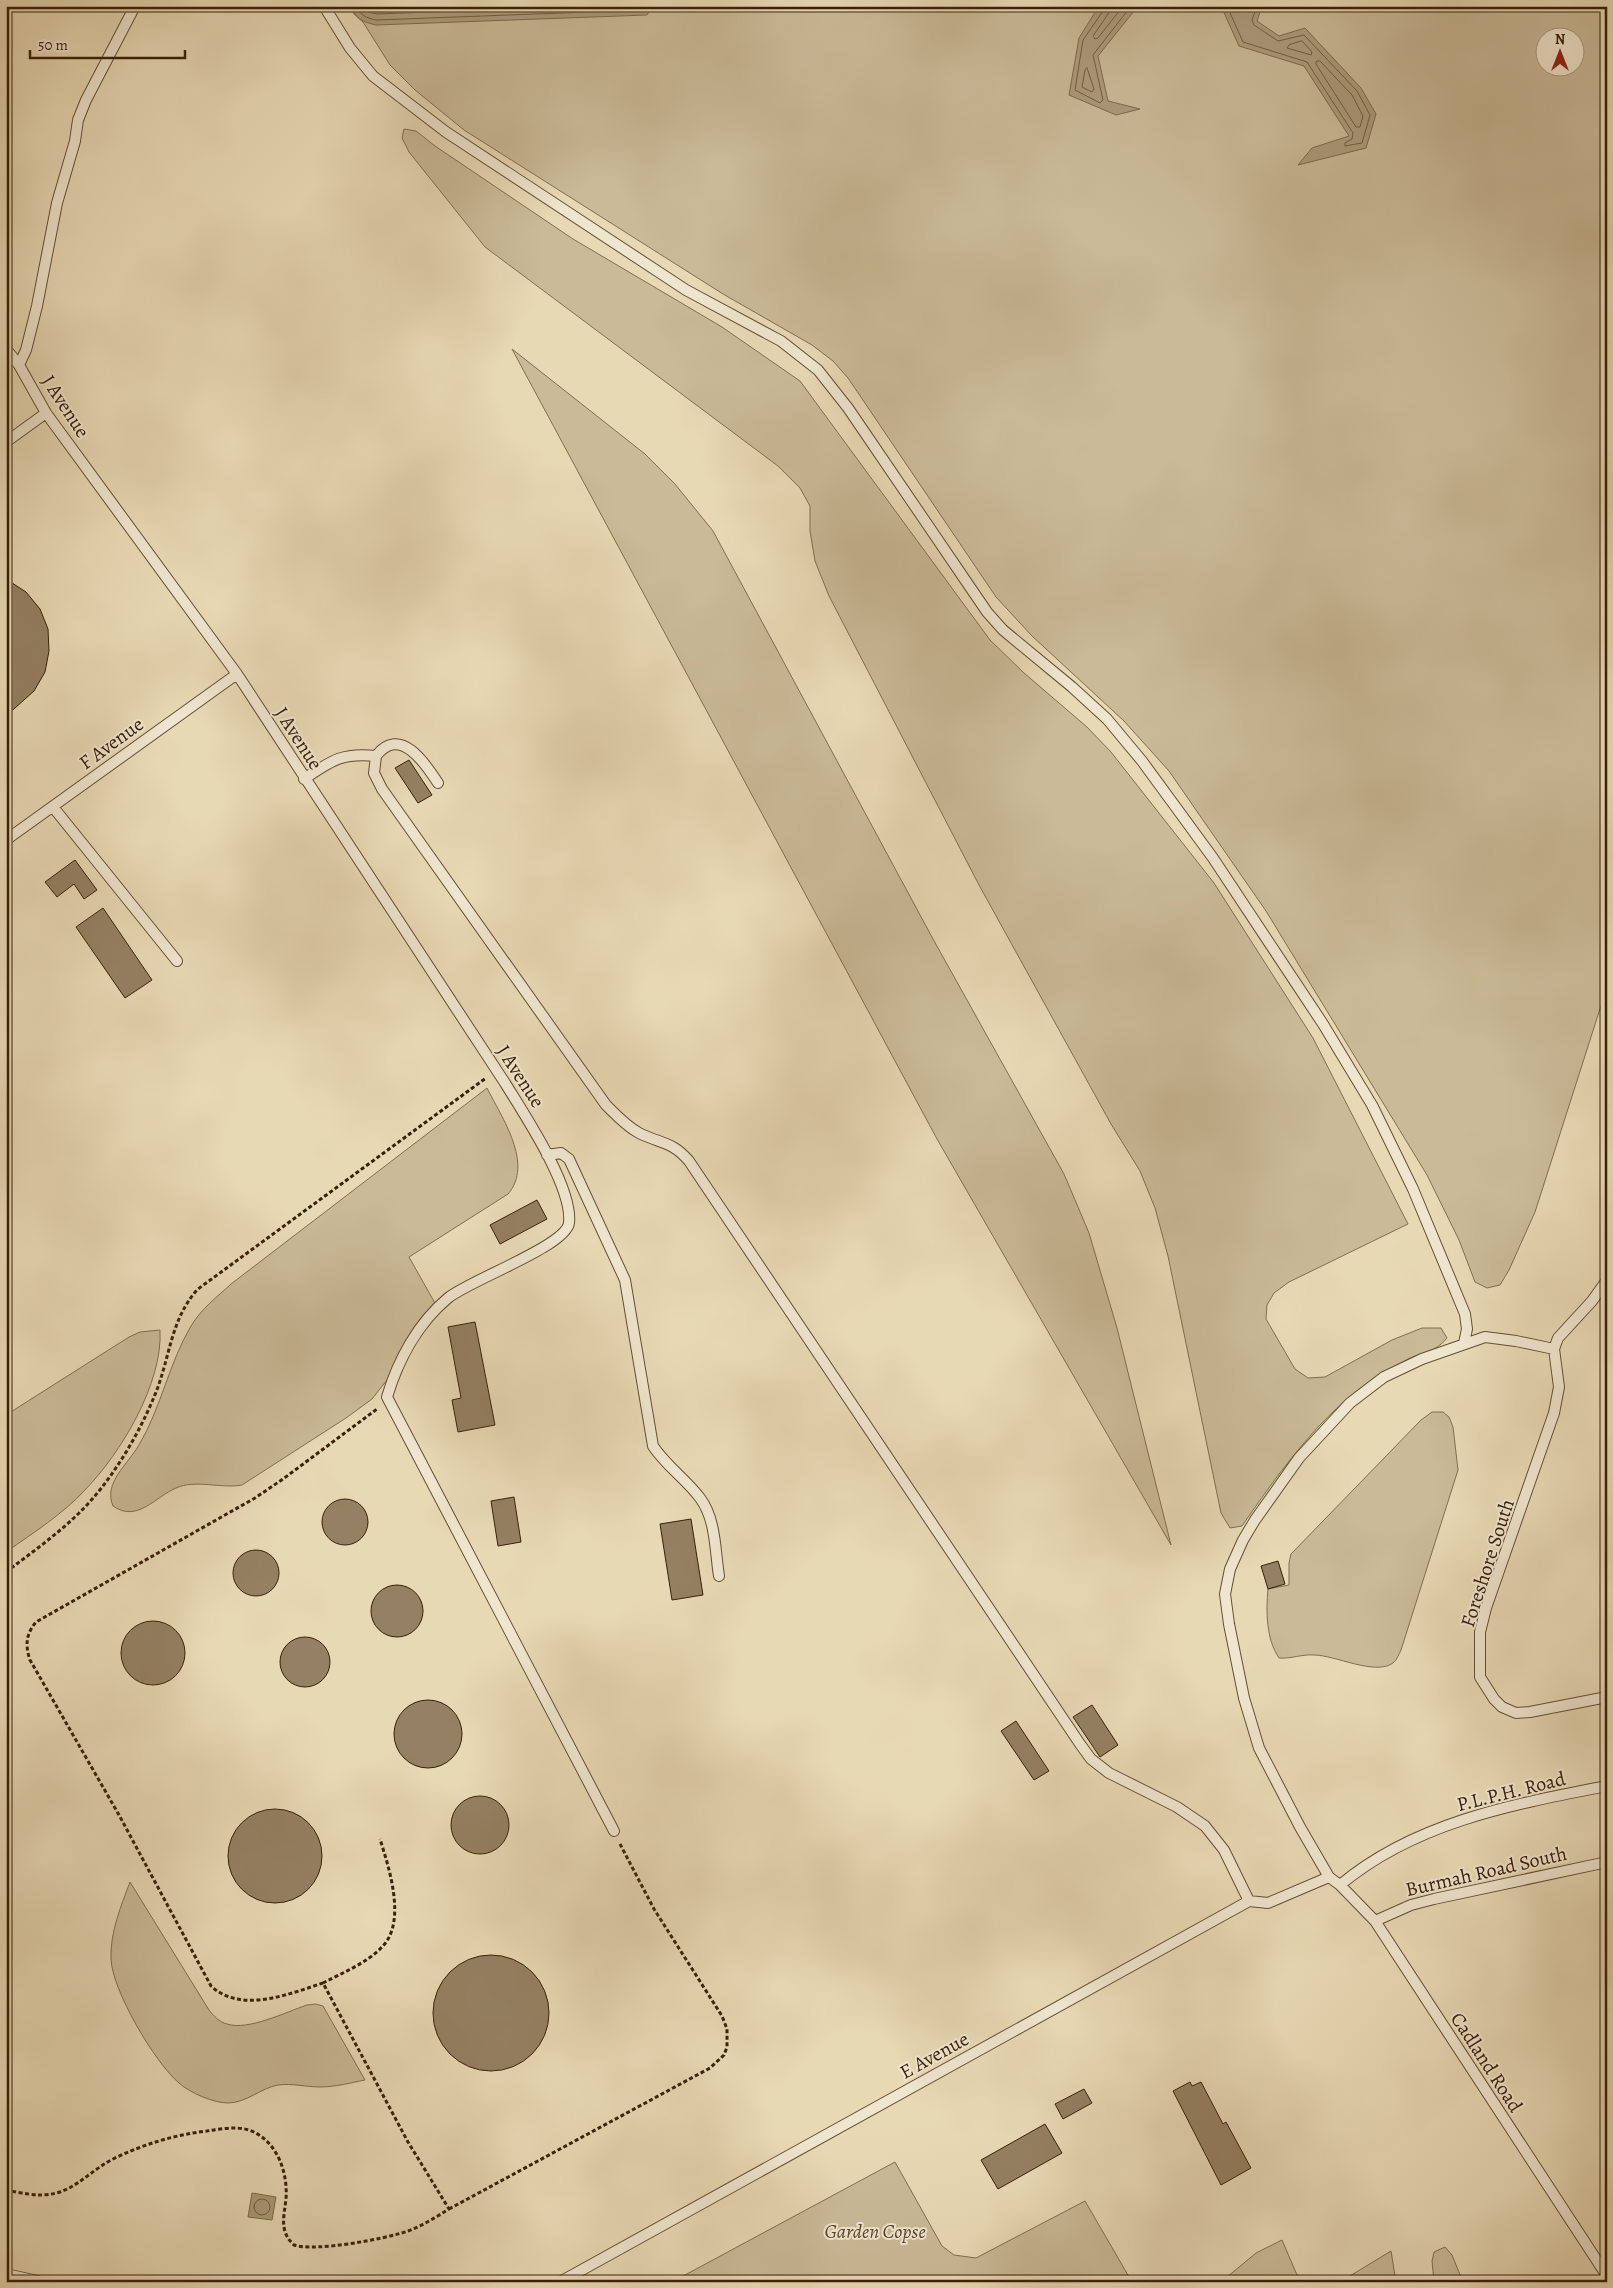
<svg xmlns="http://www.w3.org/2000/svg" width="1613" height="2288" font-family="Alegreya,serif">
  <rect width="100%" height="100%" fill="#e8d9b5"/>
  <filter id="stains"><feTurbulence type="fractalNoise" baseFrequency=".004" numOctaves="4"/><feColorMatrix values="0 0 0 0 .2 0 0 0 0 .09 0 0 0 0 .02 0 0 0 .5 -.17"/></filter>
  <radialGradient id="worn" r=".72"><stop offset=".6" stop-color="#630" stop-opacity="0"/><stop offset="1" stop-color="#630" stop-opacity=".3"/></radialGradient>
  <!-- green -->
  <path fill="#caba98" stroke="#826d50" fill-rule="evenodd" d="M351,6H1607V987L1535,1212L1509,1270L1500,1285L1487,1288L1475,1282L1459,1240L1427,1175L1266,911L1169,771L1124,721L1032,636L996,597L848,378L833,361L812,345L723,294L464,130L415,90L390,65L363,22L354,14ZM1546,38H1576V68H1546Z
    M404,129L416,131L435,146L573,239L722,327L800,381L990,640L1024,673L1087,727L1111,752L1214,883L1313,1038L1408,1224L1289,1282L1274,1293L1267,1305L1266,1319L1295,1369L1308,1378L1325,1377L1392,1340L1422,1328H1441L1447,1338C1436,1352 1423,1352 1408,1359C1393,1367 1376,1377 1362,1387C1315,1422 1275,1478 1242,1526L1230,1528L1221,1513L1168,1256L1155,1208L1140,1171L1111,1124L979,885L829,596L815,561L810,531V506L800,488L778,466L485,247L409,152L402,138Z
    M512,349L645,454L675,484L713,531L933,939L1064,1174L1089,1233L1117,1328L1171,1545L937,1139Z
    M487,1088C502,1118 534,1164 508,1194L409,1257L436,1305L404,1346L387,1380L372,1399L346,1418L242,1485C221,1489 196,1479 176,1488C155,1497 137,1523 113,1506C103,1483 128,1464 139,1445C161,1408 169,1363 191,1326C201,1309 217,1297 231,1284Z
    M160,1330C163,1383 121,1453 85,1490C63,1514 33,1533 6,1552V1415L129,1337L140,1332Z
    M1432,1412H1443L1449,1417L1453,1427L1458,1470L1401,1650C1399,1654 1397,1660 1393,1663C1375,1676 1335,1655 1314,1655C1302,1654 1291,1659 1279,1658C1266,1639 1266,1611 1268,1589L1289,1585V1563L1291,1554L1421,1420Z
    M130,1882L209,2010C214,2016 219,2022 227,2024C248,2031 286,2012 307,2005L316,2004L323,2006L365,2080C350,2083 335,2087 320,2087C306,2087 292,2083 278,2085C261,2088 246,2103 228,2103C214,2103 190,2093 179,2083C155,2063 112,1990 111,1959C110,1932 121,1906 130,1882Z
    M895,2162L942,2246L954,2255L976,2258L1085,2201L1132,2282H672Z
    M1282,2240L1300,2282H1221L1256,2253Z
    M1445,2247L1452,2255L1463,2282H1434L1432,2261L1434,2252Z
    M1391,2251L1396,2282H1340Z"/>
  <!-- water -->
  <path fill="#ac9a7b" stroke="#7e694d" d="M351,6H652L647,15L376,25C363,22 355,19 351,6Z
    M1099,6H1138L1098,56L1108,101L1140,109L1116,115L1069,95L1079,38Z
    M1221,6H1262L1257,21L1279,36L1305,28L1361,88L1376,114L1366,148L1298,165L1312,148L1349,136L1304,66L1239,46Z
    M252,2193L276,2197L272,2220L248,2217Z"/>
  <g fill="none" stroke-linecap="round" stroke-linejoin="round">
    <!-- shore -->
    <path stroke="#725d42" stroke-width="1" d="M357,6C360,16 367,18 376,20L642,10L646,6
      M363,6L368,12L377,14L581,6
      M1103,6V11L1083,40L1075,90L1100,103L1103,100L1093,55L1131,6
      M1110,6L1108,14L1093,36L1095,39L1098,38L1123,6
      M1227,6L1243,42L1307,62L1353,133L1352,139L1345,143V146L1362,143L1370,115L1357,91L1304,35L1278,41L1254,25L1252,20L1257,6
      M1302,41L1312,52L1311,55L1287,48L1289,45Z
      M1317,61H1320L1352,95L1363,116L1360,127H1356L1316,64Z
      M1087,68L1094,89L1092,92L1082,87L1085,70Z
      M254 2207a8 8 0 1 1 16 0a8 8 0 1 1-16 0Z"/>
  </g>
  <!-- building -->
  <path fill="#948062" stroke="#392009" d="M6,579L26,592L40,609L48,629L49,651L45,672L34,691L6,716Z
    M409,760L432,795L418,803L395,768Z
    M75,860L97,890L84,899L74,884L57,897L45,882Z
    M103,908L152,980L125,998L76,927Z
    M537,1200L547,1219L500,1244L490,1225Z
    M475,1322L495,1425L458,1432L452,1400L461,1398L448,1327Z
    M514,1497L521,1542L498,1546L491,1501Z
    M322 1522a23 23 0 1 1 46 0a23 23 0 1 1-46 0Z
    M691,1519L703,1595L672,1600L660,1524Z
    M233 1573a23 23 0 1 1 46 0a23 23 0 1 1-46 0Z
    M1278,1561L1285,1584L1268,1589L1261,1566Z
    M371 1611a26 26 0 1 1 52 0a26 26 0 1 1-52 0Z
    M121 1653a32 32 0 1 1 64 0a32 32 0 1 1-64 0Z
    M280 1662a25 25 0 1 1 50 0a25 25 0 1 1-50 0Z
    M394 1734a34 34 0 1 1 68 0a34 34 0 1 1-68 0Z
    M1092,1705L1118,1745L1100,1757L1073,1717Z
    M1016,1721L1049,1771L1034,1780L1001,1731Z
    M451 1825a29 29 0 1 1 58 0a29 29 0 1 1-58 0Z
    M228 1856a47 47 0 1 1 94 0a47 47 0 1 1-94 0Z
    M433 2013a58 58 0 1 1 116 0a58 58 0 1 1-116 0Z
    M1190,2082L1192,2086L1201,2082L1223,2124L1226,2122L1251,2168L1221,2185L1173,2091Z
    M1084,2089L1092,2103L1063,2119L1055,2104Z
    M1045,2124L1062,2153L998,2189L981,2160Z"/>
  <g fill="none" stroke-linecap="round" stroke-linejoin="round">
    <defs>
      <path id="lane" d="M324,6L350,48L373,76L446,132L686,290L781,341L818,370L848,408L987,612L1003,630L1072,687L1107,719L1142,761L1213,858L1323,1024L1372,1105L1413,1189L1465,1314L1467,1329L1464,1343
        M6,349L19,365L46,413L237,674L505,1083C524,1114 573,1187 569,1223C566,1246 470,1280 448,1298C418,1323 398,1360 387,1397L614,1831
        M19,365L26,350L37,306L57,203L75,141L78,120L86,100L135,6
        M6,442L46,413
        M376,756C400,725 425,763 438,783
        M304,779C331,761 342,752 376,756L374,773L382,789L606,1105C616,1115 626,1126 639,1133C661,1144 672,1141 689,1161L1080,1744L1091,1759L1109,1773L1177,1807L1205,1826L1224,1850L1249,1901
        M53,807L177,961
        M6,840L237,674
        M547,1155L561,1153L569,1159L625,1280L653,1446C666,1466 686,1479 700,1498C716,1519 715,1551 719,1576
        M1607,1280L1592,1301L1558,1338L1554,1349L1559,1387L1554,1413L1486,1608L1480,1632V1677L1494,1699L1502,1707L1516,1713L1530,1712L1607,1697
        M1554,1349L1516,1341L1485,1337L1422,1359L1384,1377L1350,1403L1299,1458L1255,1520L1243,1540L1230,1569L1225,1594L1229,1624L1244,1698L1259,1748L1300,1827L1329,1877L1340,1885L1375,1921L1607,2276
        M1340,1885C1415,1822 1514,1804 1607,1786
        M1375,1921L1411,1905L1434,1899L1607,1862
        M6,2274L42,2282
        M560,2282L1249,1901L1268,1903L1329,1877"/>
    </defs>
    <!-- lane casing -->
    <use href="#lane" stroke="#654e34" stroke-width="12"/>
    <!-- path -->
    <path stroke="#392009" stroke-width="3" stroke-dasharray="4 2.5" stroke-linecap="butt" d="M6,1572C31,1553 58,1534 80,1512C110,1483 138,1436 154,1397C170,1360 170,1319 198,1289L486,1078
      M323,1983C342,1973 367,1963 382,1947C407,1922 389,1868 380,1839
      M6,2189C13,2192 21,2193 28,2194C70,2200 81,2176 113,2159C144,2144 174,2135 207,2131C220,2129 236,2126 249,2130C277,2140 288,2172 286,2199C284,2217 279,2231 294,2245C315,2252 385,2239 408,2231C422,2226 436,2217 449,2209L408,2142L323,1983C289,1994 241,2014 211,1986L119,1815L30,1660C25,1645 26,1634 36,1622L255,1498L283,1479L377,1409
      M449,2209L710,2068L724,2055L727,2047V2029L722,2016L654,1909L620,1844"/>
    <!-- lane -->
    <use href="#lane" stroke="#f0e6cf" stroke-width="10"/>
  </g>
  <g text-anchor="middle" stroke-width="4" stroke-linejoin="round" paint-order="stroke">
    <!-- street labels -->
    <g font-size="20" fill="#392009" stroke="#f0e6cf">
      <text transform="translate(66 406) rotate(57)" y="7">J Avenue</text>
      <text transform="translate(299 738) rotate(57)" y="7">J Avenue</text>
      <text transform="translate(111 743) rotate(-36)" y="7">F Avenue</text>
      <text transform="translate(521 1076) rotate(57)" y="7">J Avenue</text>
      <text transform="translate(1487 1563) rotate(-72)" y="7">Foreshore South</text>
      <text transform="translate(1511 1791) rotate(-14)" y="7">P.L.P.H. Road</text>
      <text transform="translate(1486 1871) rotate(-13)" y="7">Burmah Road South</text>
      <text transform="translate(934 2055) rotate(-29)" y="7">E Avenue</text>
      <text transform="translate(1487 2062) rotate(57)" y="7">Cadland Road</text>
    </g>
    <!-- park labels -->
    <g font-size="20" font-style="italic" fill="#5d462d" stroke="#f0e6cf">
      <text x="875" y="2238">Garden Copse</text>
    </g>
  </g>
  <!-- margin -->
  <rect width="1613" height="2288" fill="none" stroke="#e8d9b5" stroke-width="25"/>
  <rect x="8" y="8" width="1598" height="2273" fill="none" stroke="#392009" stroke-width="2.5"/>
  <rect x="12" y="12" width="1588" height="2263" fill="none" stroke="#392009"/>
  <!-- north arrow -->
  <g transform="translate(1560 52)"><circle r="24" fill="#f0e6cf" stroke="#a79780"/>
  <path d="M0-4L9 19L0 12L-9 19Z" fill="#8f2418"/>
  <text y="-8" font-size="14" font-weight="bold" text-anchor="middle" fill="#392009">N</text>
  </g>
  <!-- scale -->
  <path d="M30 50v8h155v-8" fill="none" stroke="#392009" stroke-width="2.5"/>
  <text x="38" y="50" font-size="15" fill="#392009" stroke="#f0e6cf" stroke-width="4" paint-order="stroke">50 m</text>
  <rect width="100%" height="100%" filter="url(#stains)"/>
  <rect width="100%" height="100%" fill="url(#worn)"/>
</svg>
